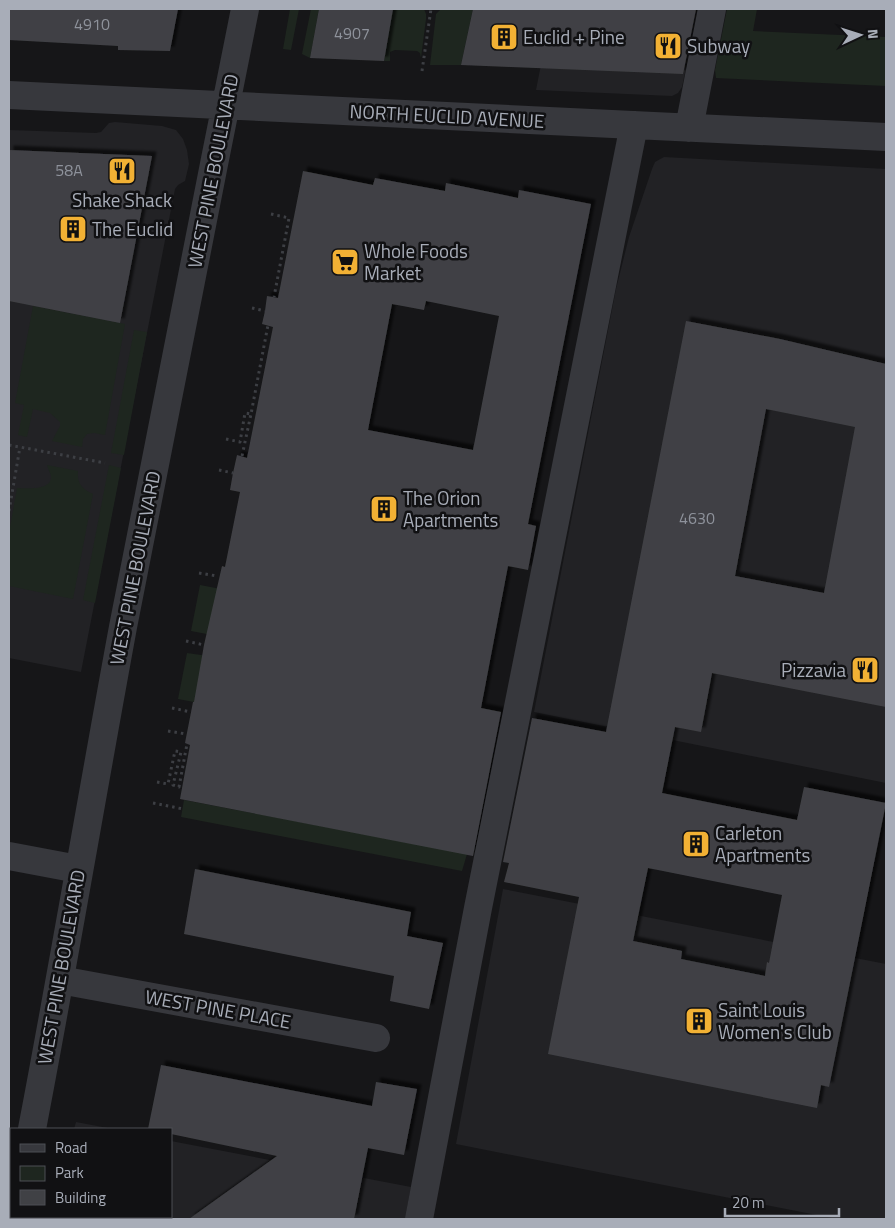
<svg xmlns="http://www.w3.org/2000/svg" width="895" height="1228" font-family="'Titillium Web',sans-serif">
  <defs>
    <filter id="shadow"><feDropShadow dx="4.5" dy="-4.5" stdDeviation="1" flood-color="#0009"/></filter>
  </defs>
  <rect width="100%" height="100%" fill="#161618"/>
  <!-- built -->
  <path fill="#222225" d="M552,9H698L682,87L678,93L672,96L536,90Z
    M115,122L162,126L176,130L183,139L187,150L189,164L185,181L178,185L175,189L81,672L9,658V130L96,133L101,132L109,123Z
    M664,157L886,169V783L534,712L616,289L629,237L652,169L655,162Z
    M503,889L886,964V1219H837L456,1144Z
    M76,1122L113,1129H74Z
    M171,1141L411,1187L405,1219H57L58,1217H171Z"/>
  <!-- green -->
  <path fill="#1e261f" d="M290,9H299L291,50L283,49Z
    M311,9H319L310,58L302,54Z
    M393,9H424L426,14V19L421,58L420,53L417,51L395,50L390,52V61H384Z
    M441,9H473L461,65H430L436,14Z
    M727,9H757L753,31L886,37V86L716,78L715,70Z
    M33,306L125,324L105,435L94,433L87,434L83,439L82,447L52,441L60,426V422L50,413L33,409L27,437L18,435L24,405L15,403Z
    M134,330L147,332L124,455L111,453Z
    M47,465L78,471C77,484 82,489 93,494L73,599L9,586V533L17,488C26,488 51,491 51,477C51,474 48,469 47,465Z
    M109,465L121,468L95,603L83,600Z
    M200,585L221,589L212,635L191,631Z
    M187,653L208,656L199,703L178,699Z
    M184,800L467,854L462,871L181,817Z"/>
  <!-- building -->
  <path fill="#404145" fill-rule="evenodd" filter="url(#shadow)" d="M9,9H178L170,51L118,50V46L9,40Z
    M319,9H393L384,61L310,58Z
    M473,9H696L683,74L461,65Z
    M9,150L152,156L120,323L9,301Z
    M303,171L373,185L375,178L445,191L446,183L518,198L519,190L591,204L528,524L536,526L528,570L508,566L481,708L501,712L473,856L180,799L190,745L185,743L193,702H194L204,645L222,566L225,567L240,492L230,490L233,473L237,455L247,458L273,327L262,324L265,311L267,296L278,298ZM426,301L499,316L473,450L368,430L392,304L424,310Z
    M686,321L780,339L886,364V707L712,673L701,732L675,727L662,793L797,820L804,787L886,803L829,1087L821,1085L817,1108L548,1054L579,897L504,882L509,863L503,862L532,718L606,732ZM766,409L855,427L824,593L735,576ZM648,868L782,895L769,963L767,962L765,976L681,959L682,951L633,941Z
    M195,869L411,912L407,936L443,943L429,1009L390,1001L394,976L184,934Z
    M161,1065L372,1106L376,1082L417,1089L404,1155L368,1148L354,1219H189L277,1156L171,1134V1129H148Z"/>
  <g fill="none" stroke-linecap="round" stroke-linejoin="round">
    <!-- path -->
    <path stroke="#3d3f44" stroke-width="3" stroke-dasharray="2.5 4" stroke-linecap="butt" d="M422,71L431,9
      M271,214L289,218L274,297
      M252,308L265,311
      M226,439L240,442L245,413L251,414L268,325
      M9,445L105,463
      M242,456L251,414
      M219,470L233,473
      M9,511L20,447
      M199,573L217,576
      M186,641L204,645
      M172,708L191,712
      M168,731L186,734
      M157,782L168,784L175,751L181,752L173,785L179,787L187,744
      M153,803L183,809"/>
    <!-- minor -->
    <path stroke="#37383d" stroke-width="28" d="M9,95L886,137
      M689,128L712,9
      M9,856L78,869
      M60,980L376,1038
      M32,1129C64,962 92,795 123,627C162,421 204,215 245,9
      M14,1219L15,1217
      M419,1219L478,908L634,125"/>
  </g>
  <!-- icons -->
  <defs>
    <symbol id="building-square" viewBox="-11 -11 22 22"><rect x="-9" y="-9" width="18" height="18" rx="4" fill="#f2b134" stroke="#111113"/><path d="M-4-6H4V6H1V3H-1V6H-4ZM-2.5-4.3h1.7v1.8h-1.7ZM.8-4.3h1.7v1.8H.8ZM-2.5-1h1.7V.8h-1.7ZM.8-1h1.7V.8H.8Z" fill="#111"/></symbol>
    <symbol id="restaurant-square" viewBox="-11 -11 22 22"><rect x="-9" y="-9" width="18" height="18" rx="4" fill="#f2b134" stroke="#111113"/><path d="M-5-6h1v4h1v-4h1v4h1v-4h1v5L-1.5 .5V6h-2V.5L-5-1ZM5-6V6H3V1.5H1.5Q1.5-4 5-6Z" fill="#111"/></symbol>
    <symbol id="supermarket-square" viewBox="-11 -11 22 22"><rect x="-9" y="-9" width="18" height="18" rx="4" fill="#f2b134" stroke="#111113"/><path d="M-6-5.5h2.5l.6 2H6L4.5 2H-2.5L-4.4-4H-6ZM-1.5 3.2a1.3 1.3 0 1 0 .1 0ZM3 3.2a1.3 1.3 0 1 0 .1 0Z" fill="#111"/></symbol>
  </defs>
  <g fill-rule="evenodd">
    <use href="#building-square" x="488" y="21" width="32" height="32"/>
    <use href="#restaurant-square" x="652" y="30" width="32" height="32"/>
    <use href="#restaurant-square" x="106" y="155" width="32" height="32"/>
    <use href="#building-square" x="57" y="213" width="32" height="32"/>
    <use href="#supermarket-square" x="329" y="246" width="32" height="32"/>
    <use href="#building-square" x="368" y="493" width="32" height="32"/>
    <use href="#restaurant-square" x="849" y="654" width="32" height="32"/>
    <use href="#building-square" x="680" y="828" width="32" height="32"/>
    <use href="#building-square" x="683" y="1005" width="32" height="32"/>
  </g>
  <g text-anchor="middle" stroke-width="5" stroke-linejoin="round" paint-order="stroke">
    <!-- number labels -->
    <g font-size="16" fill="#8e929b">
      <text x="92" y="30">4910</text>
      <text x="352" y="39">4907</text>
      <text x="69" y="176">58A</text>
      <text x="697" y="524">4630</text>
    </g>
    <!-- poi labels -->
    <g font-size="19" fill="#a8adb8" stroke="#111113" text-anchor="start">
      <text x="523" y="44">Euclid + Pine</text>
      <text x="687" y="53">Subway</text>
      <text x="122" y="207" text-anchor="middle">Shake Shack</text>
      <text x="92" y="236">The Euclid</text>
      <text x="364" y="258">Whole Foods<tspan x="364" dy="22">Market</tspan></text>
      <text x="403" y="505">The Orion<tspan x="403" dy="22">Apartments</tspan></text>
      <text x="846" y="677" text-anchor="end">Pizzavia</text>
      <text x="715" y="840">Carleton<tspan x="715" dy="22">Apartments</tspan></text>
      <text x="718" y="1017">Saint Louis<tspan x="718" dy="22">Women's Club</tspan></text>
    </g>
    <!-- street labels -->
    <g font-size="19" fill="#a8adb8" stroke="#111113">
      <text transform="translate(447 116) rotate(3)" y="7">NORTH EUCLID AVENUE</text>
      <text transform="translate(213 171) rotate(-79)" y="7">WEST PINE BOULEVARD</text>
      <text transform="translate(135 568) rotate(-79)" y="7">WEST PINE BOULEVARD</text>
      <text transform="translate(61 967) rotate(-80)" y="7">WEST PINE BOULEVARD</text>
      <text transform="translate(218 1009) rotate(10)" y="7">WEST PINE PLACE</text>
    </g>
  </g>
  <!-- border -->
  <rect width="895" height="1228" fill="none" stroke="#a8adb8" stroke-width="20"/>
  <!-- legend -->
  <rect x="10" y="1128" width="162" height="90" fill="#111113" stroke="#4d4f55"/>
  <rect x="20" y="1144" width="25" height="8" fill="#37383d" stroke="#4d4f55"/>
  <text x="55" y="1153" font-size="15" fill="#a8adb8">Road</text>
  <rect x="20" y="1166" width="25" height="15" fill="#1e261f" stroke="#4d4f55"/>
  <text x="55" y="1178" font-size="15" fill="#a8adb8">Park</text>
  <rect x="20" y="1190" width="25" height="15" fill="#404145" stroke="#4d4f55"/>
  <text x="55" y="1203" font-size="15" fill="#a8adb8">Building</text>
  <!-- north arrow -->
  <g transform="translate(860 35) rotate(86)" stroke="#111113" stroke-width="4" paint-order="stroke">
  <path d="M0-4L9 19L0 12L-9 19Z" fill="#a8adb8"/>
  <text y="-8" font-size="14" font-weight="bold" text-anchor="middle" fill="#a8adb8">N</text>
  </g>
  <!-- scale -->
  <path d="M725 1208v8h114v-8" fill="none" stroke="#a8adb8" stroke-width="2.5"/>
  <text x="732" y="1208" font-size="15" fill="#a8adb8" stroke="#111113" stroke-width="4" paint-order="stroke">20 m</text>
</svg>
